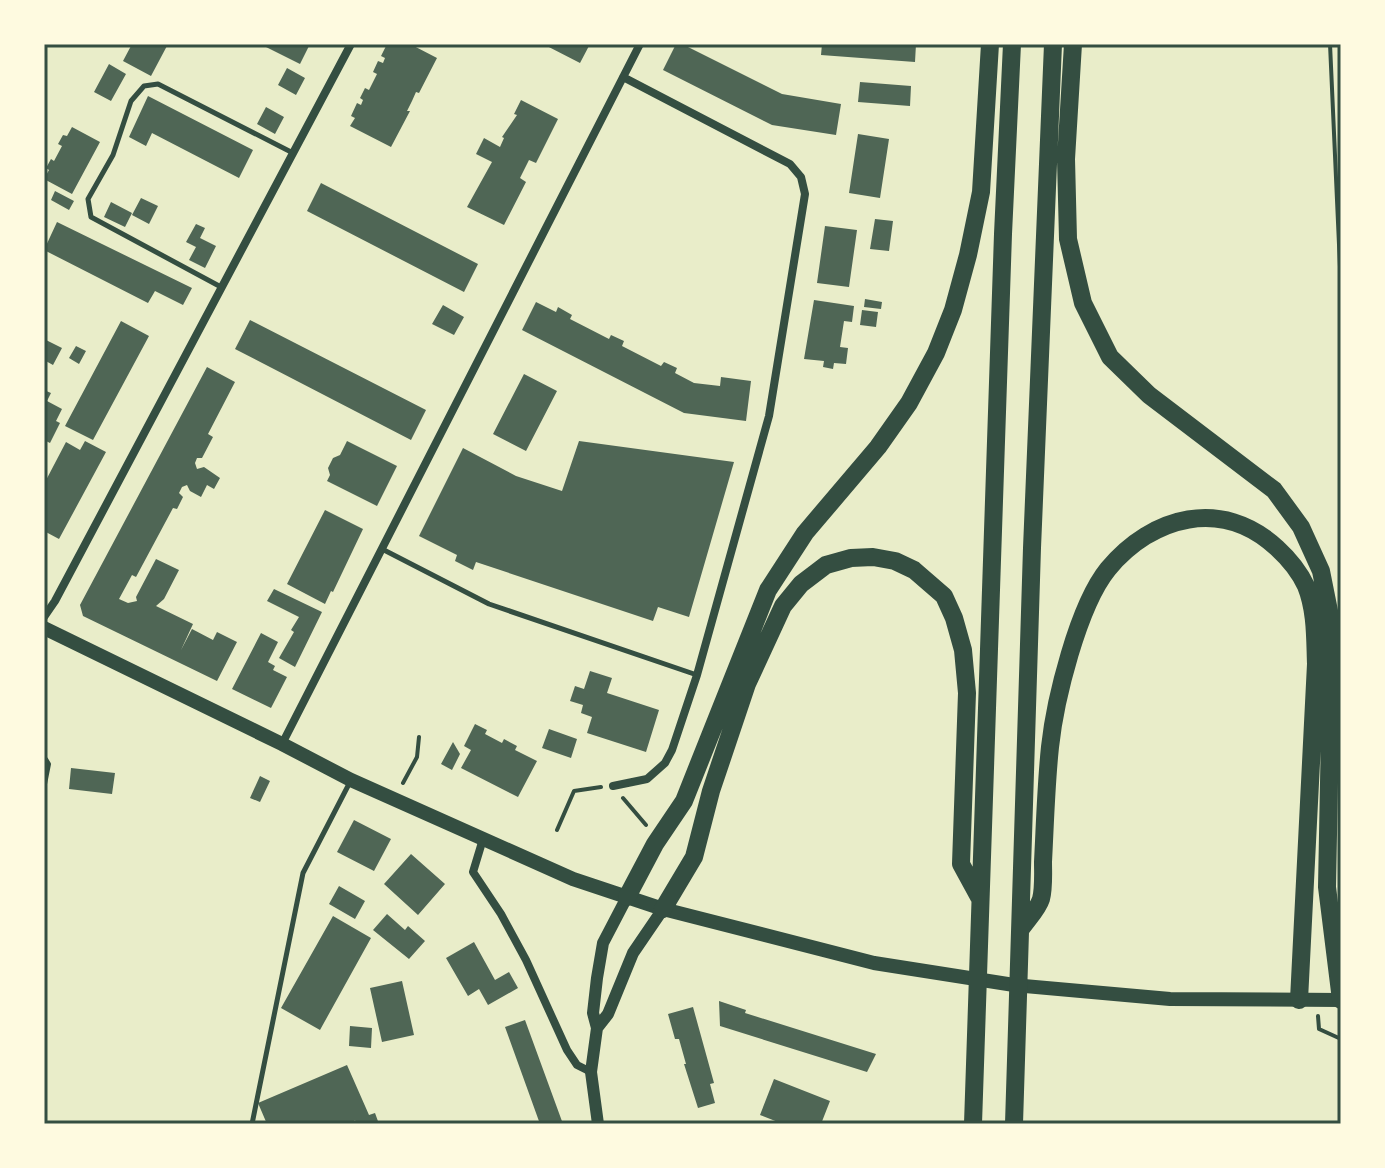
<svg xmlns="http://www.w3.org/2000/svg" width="1385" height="1168" font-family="'Exo 2',sans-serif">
  <rect width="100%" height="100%" fill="#e9edc9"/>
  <!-- building -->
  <path fill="#4f6655" d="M132,44H168L151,76L123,61Z
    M260,44H310L300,64Z
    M387,44H410L437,58L419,93L416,92L412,101L407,111H410L391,147L350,126L355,118L351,116L357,103L361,105L363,100L360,98L365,88L369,90L377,74L373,72L378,61L383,63L385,58L381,56Z
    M543,44H590L580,63Z
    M676,44H682L782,94L841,104L836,135L772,125L663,70Z
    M822,44H916L915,62L821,55Z
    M109,64L126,74L111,101L94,92Z
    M287,68L305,78L296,95L278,85Z
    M860,82L911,86L910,106L858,102Z
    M148,96L253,150L239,178L152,133L146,146L129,137Z
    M521,100L558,119L536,163L529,160L520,178L526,182L504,225L467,207L492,162L476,154L484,138L500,147L504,138L502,137L517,115L514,114Z
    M266,107L284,117L275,134L257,124Z
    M72,127L100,142L72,194L44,179L49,170L46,168L51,159L54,161L62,146L58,144L63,135L67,136Z
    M858,134L889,139L880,198L849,193Z
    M321,183L478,264L464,292L307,211Z
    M55,191L74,201L69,210L51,200Z
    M141,198L158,206L149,224L132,215Z
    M111,202L132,213L125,227L104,217Z
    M875,219L893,221L889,251L870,249Z
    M57,222L192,288L183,305L155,291L148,303L44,250Z
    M196,224L205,228L200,238L216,246L205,268L189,260L196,247L186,242Z
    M825,226L857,230L849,287L817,283Z
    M865,299L882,302L881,309L864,307Z
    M814,300L854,306L852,322L844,321L840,347L848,348L846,364L834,363L833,369L823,367L824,361L804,359Z
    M536,302L556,312L558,307L572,315L570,319L609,339L611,335L624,341L622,346L661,366L664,362L677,368L675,373L694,383L720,386L721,377L751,381L746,421L684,413L522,330Z
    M443,305L464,317L454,335L432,324Z
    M862,310L878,312L876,327L860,325Z
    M250,320L426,410L411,440L235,349Z
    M121,321L149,336L93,440L65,426Z
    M44,339L62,348L53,365L44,360Z
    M76,346L86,351L79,364L69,358Z
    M207,367L235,382L208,434L213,437L202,458H197L195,463L197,469L204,467L220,478L214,489L207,485L201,497L190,491L187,485L182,487L179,493L183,497L177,509L173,508L136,577L132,575L119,599L128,603L137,601L136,597L156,559L179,570L164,599L156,606L193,624L181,650L192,629L213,640L217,632L237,642L217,681L83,616L80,605Z
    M524,374L557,391L526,451L493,434Z
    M44,390L51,393L47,401L62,409L56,421L60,423L50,443L44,440Z
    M85,441L106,452L59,539L44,531V484L66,442L80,450Z
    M347,441L397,466L377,506L327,481L330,475L328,468L333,458L340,455Z
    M579,441L734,462L689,617L658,607L653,621L476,562L473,570L455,561L457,555L419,536L463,448L516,476L562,491Z
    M325,510L363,529L333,592L331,591L325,604L287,584Z
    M274,589L322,612L295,667L279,658L294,632L291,630L299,617L267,601Z
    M261,633L278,642L268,662L275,666L273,670L287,677L271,708L232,689Z
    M590,671L612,678L607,693L659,710L646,752L587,733L592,717L581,713L583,705L570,701L575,686L584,689Z
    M475,724L487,730L485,734L502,743L504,739L517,746L515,750L537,761L518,797L461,768L471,750L464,746Z
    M549,729L577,739L571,758L542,748Z
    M453,742L460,754L452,770L441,764Z
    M71,768L115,773L112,794L69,789Z
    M260,776L270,781L260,802L250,798Z
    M354,820L391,839L374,871L337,852Z
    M411,854L445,884L418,915L384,884Z
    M339,886L365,901L355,919L329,904Z
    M387,914L405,930L408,926L425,941L409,959L373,930Z
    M333,916L371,938L320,1030L281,1008Z
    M474,942L495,980L509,972L518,988L488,1005L479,989L468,996L446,958Z
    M402,981L414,1035L382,1042L370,988Z
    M719,1001L746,1010L745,1013L876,1054L867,1072L720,1026Z
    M693,1007L714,1083L710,1084L715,1103L698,1108L684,1064H686L679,1039H675L668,1014Z
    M525,1020L563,1124H540L505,1027Z
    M350,1026L372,1028L371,1048L349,1046Z
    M347,1065L369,1115L375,1113L379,1124H350L356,1120L347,1124H267L258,1103Z
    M774,1079L830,1101L821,1124H783L760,1115Z"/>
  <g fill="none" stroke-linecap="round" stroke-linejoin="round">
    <!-- path -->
    <path stroke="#344e41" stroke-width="4" d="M1330,44L1341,289
      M403,783L417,757L419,737
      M44,789L49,764L46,759
      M623,798L646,825
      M557,830L574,791L601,787
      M1318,1016L1319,1029L1341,1039"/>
    <!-- service -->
    <path stroke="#344e41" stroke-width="5" d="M221,287L91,217L88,199L113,155L131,101L144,86L158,84L293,153
      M382,549L489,604L697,675
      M252,1124L303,873L350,782"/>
    <!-- minor -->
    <path stroke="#344e41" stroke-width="8" d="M44,617L55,601L351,44
      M282,744L640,44
      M613,786L647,779L665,763L672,750L697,675L769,416L805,194L801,177L790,164L623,77
      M483,839L473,872L501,914L526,960L567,1050L577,1065L591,1072"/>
    <!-- tertiary -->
    <path stroke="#344e41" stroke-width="12" d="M597,1028L608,1014L633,953L663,909
      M598,1124L591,1072L597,1028L593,1013L597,978L603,943L627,897"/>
    <!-- secondary -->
    <path stroke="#344e41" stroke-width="14" d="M44,628L282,744L351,780L573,879L663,909L874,963L1014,985L1170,999L1341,1000"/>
    <!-- motorway -->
    <path stroke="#344e41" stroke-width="18" d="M1073,44L1066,159L1068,239L1083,303L1110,357L1149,395L1274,490L1301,527L1321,571L1332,626L1327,887L1341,1000
      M627,897L655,844L684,801L768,590L805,533L878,447L909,403L936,353L953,310L968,255L981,192L990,44
      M663,909L694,857L711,791L747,684L783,606L801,584L826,565L851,558L873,557L895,561L914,570L944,596L954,618L963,650L967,693L961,864L979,897
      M1021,929C1027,920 1038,909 1041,899C1044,888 1043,873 1043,862C1045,824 1046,785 1050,747C1055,700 1078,606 1108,569C1152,516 1222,497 1277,548C1289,559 1299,571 1306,586C1316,611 1315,638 1316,664L1299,1000
      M973,1124L1003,234L1012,44
      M1014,1124L1032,548L1053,44"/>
  </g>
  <!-- border -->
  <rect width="1385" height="1168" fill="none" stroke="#fefae0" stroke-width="92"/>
  <rect x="46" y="46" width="1293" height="1076" fill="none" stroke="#344e41" stroke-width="3"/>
</svg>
